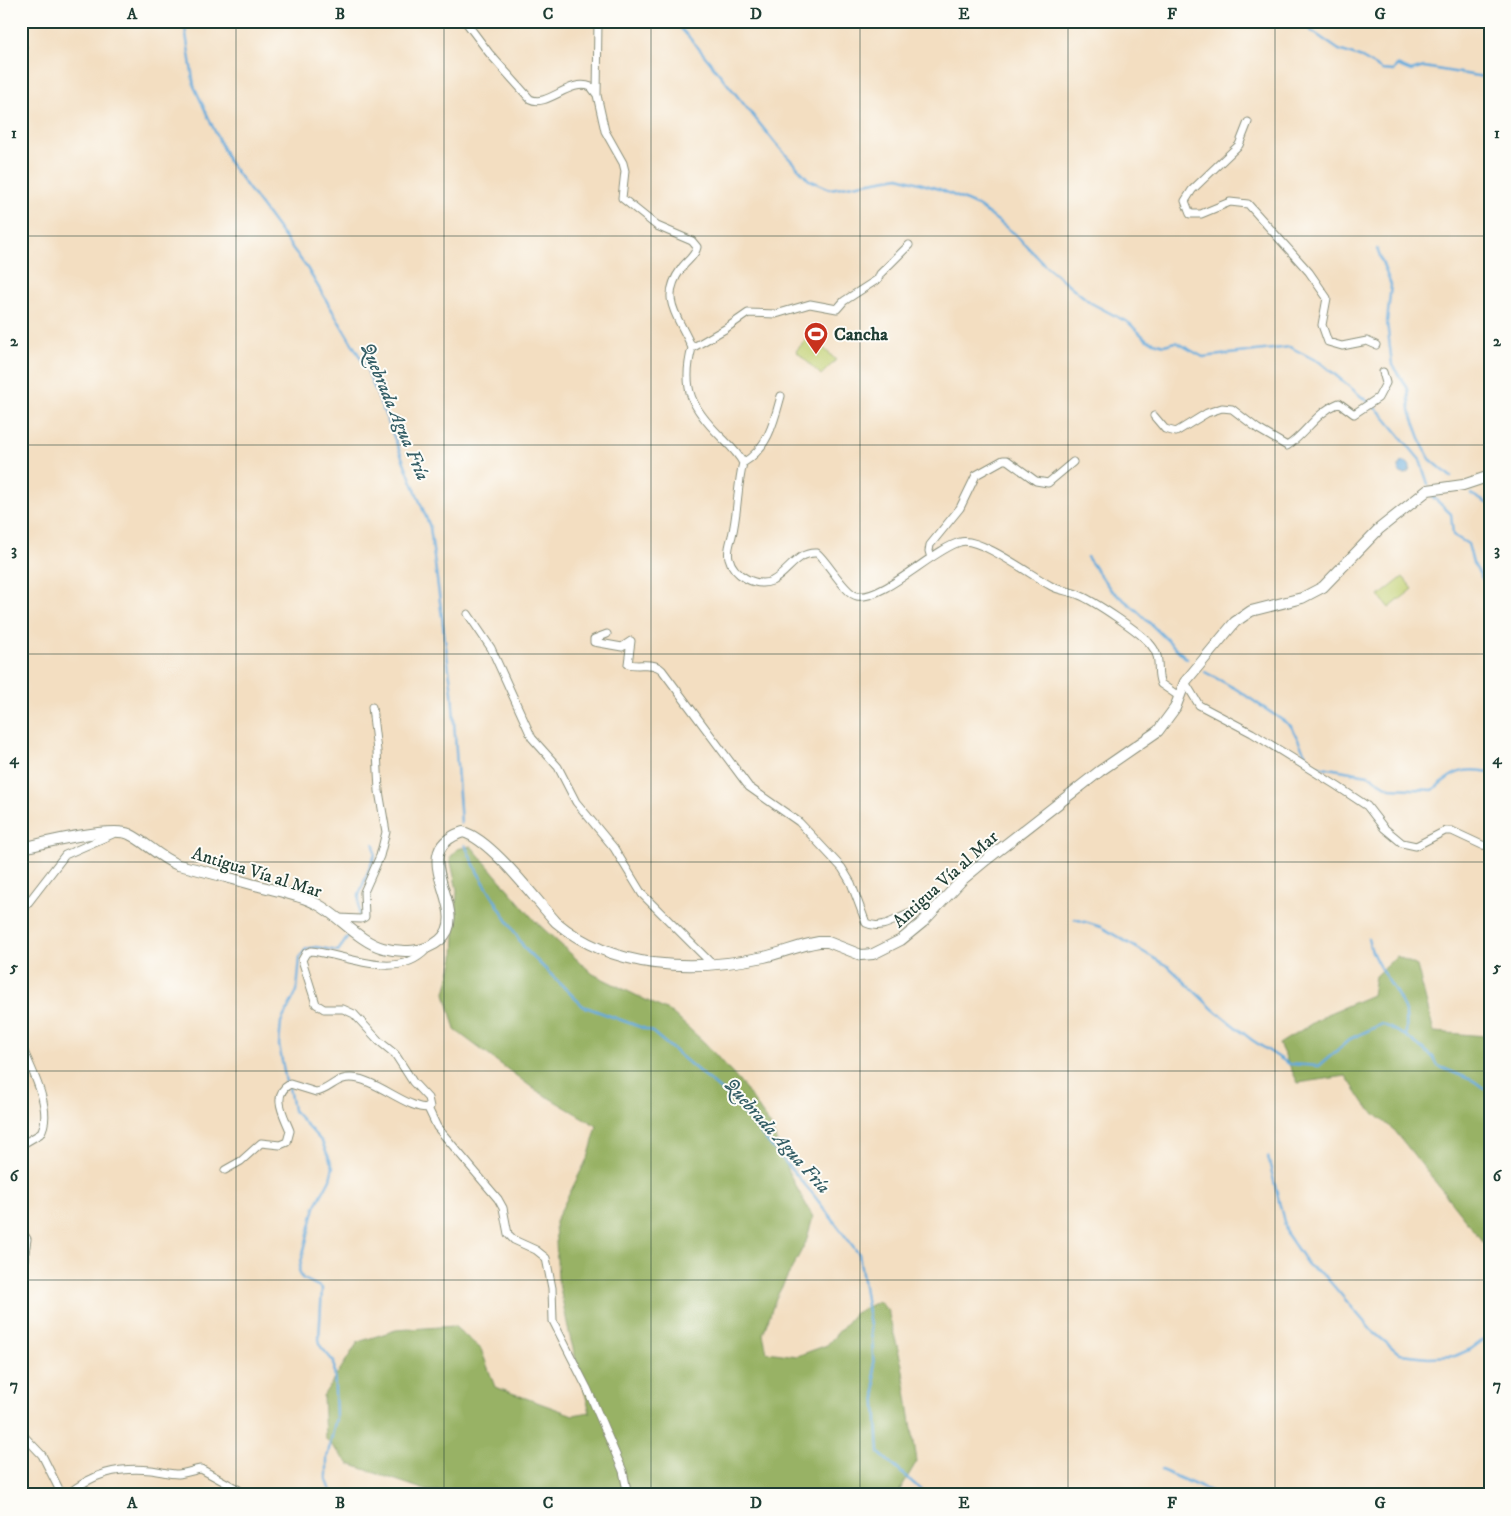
<svg xmlns="http://www.w3.org/2000/svg" width="1511" height="1516" font-family="'IM FELL DW Pica',serif">
  <rect width="100%" height="100%" fill="#fdfcf7"/>
  <filter id="ink" filterUnits="userSpaceOnUse"><feTurbulence type="fractalNoise" baseFrequency=".02" numOctaves="2"/><feDisplacementMap in="SourceGraphic" scale="10" xChannelSelector="R" yChannelSelector="G"/><feConvolveMatrix kernelMatrix="1 2 1 2 8 2 1 2 1" color-interpolation-filters="sRGB"/></filter>
  <filter id="wash" filterUnits="userSpaceOnUse"><feTurbulence type="fractalNoise" baseFrequency=".0096" numOctaves="4" result="noise"/><feDisplacementMap in="SourceGraphic" scale="20" xChannelSelector="R" yChannelSelector="G"/><feGaussianBlur stdDeviation="1.12" result="paint"/><feColorMatrix in="noise" values="0 0 0 0 0 0 0 0 0 0 0 0 0 0 0 0 0 1.4 0 .05"/><feComposite in="paint" operator="in"/></filter>
  <g filter="url(#wash)">
    <rect width="100%" height="100%" fill="#f3dec1"/>
    <!-- green -->
    <path fill="#c1d073" stroke="#708654" d="M810,335L836,360L821,375L796,351Z
      M1403,577L1413,589L1389,608L1379,596Z"/>
    <!-- forest -->
    <path fill="#98b265" stroke="#5c784c" d="M1419,21H1466L1419,27Z
      M471,846L535,921L593,974L672,1013L705,1043L745,1088L770,1125L792,1179L813,1217L806,1242L776,1298L763,1334L767,1352L797,1356L827,1345L855,1313L879,1301L888,1311L902,1365L917,1461L897,1495H522L519,1491H428L349,1464L325,1438L323,1396L358,1342L396,1330L454,1326L481,1349L495,1387L573,1415L590,1412L570,1337L558,1279L555,1222L589,1155L597,1126L534,1089L455,1030L445,993L454,957L457,890L450,858L457,849Z
      M1397,956L1417,966L1434,1032L1486,1036L1490,1039V1251L1395,1131L1366,1106L1346,1076L1298,1083L1279,1044L1327,1014L1372,995L1375,976Z"/>
    <!-- water -->
    <path fill="#66aadb" stroke="#427488" d="M1398 468a6 6 0 1 1 12 0a6 6 0 1 1-12 0Z"/>
    <g fill="none" stroke-linecap="round" stroke-linejoin="round">
      <!-- stream -->
      <path stroke="#66aadb" stroke-width="2.5" d="M184,21L194,86L229,162L307,268L366,367L430,527L452,692L461,824
        M674,21L696,45L776,144L809,180L830,189L899,177L939,189L978,206L1015,234L1047,267L1091,303L1129,323L1147,340L1164,345L1176,342L1203,357L1290,347L1321,363L1381,413L1420,460L1428,484
        M1116,21L1126,27L1159,21
        M1297,21L1339,50L1362,58L1382,70L1393,71L1397,65L1411,71L1424,67L1490,78
        M1377,249L1391,285L1387,322L1392,365L1408,389L1410,411L1423,446L1430,459L1451,477
        M1471,494L1490,505
        M1432,496L1451,514L1453,535L1468,544L1473,563L1490,591
        M1087,557L1111,590L1134,608L1187,659
        M1205,672L1236,689L1291,726L1311,765L1368,775L1390,788L1433,790C1453,772 1462,767 1490,772
        M465,845L478,873L525,949L583,1006L651,1031L728,1096L812,1193L859,1254L872,1339L879,1453L927,1495
        M359,916V895L375,854L374,844
        M1075,919L1101,927L1169,967L1214,1010L1252,1040L1289,1064L1319,1066L1350,1039L1382,1024L1406,1036
        M1368,938C1374,969 1400,989 1406,1016C1407,1022 1406,1030 1406,1036L1433,1057L1438,1066L1474,1081L1490,1093
        M286,1082L279,1045L281,1022L297,991L300,957L306,949L316,947L338,951L350,934
        M289,1087L293,1110L322,1142L333,1167L330,1179L315,1207L299,1270L302,1278L322,1288L319,1339L321,1347L334,1362L336,1418L327,1458V1479L332,1495
        M1268,1157L1287,1234L1308,1265L1326,1277L1372,1331L1400,1354L1428,1357L1455,1356L1471,1349L1490,1335
        M1161,1470L1219,1495"/>
    </g>
  </g>
  <g filter="url(#ink)">
    <g fill="none" stroke-linecap="round" stroke-linejoin="round">
      <defs>
        <path id="street" d="M465,21L489,53L530,99C547,108 570,78 591,87L597,95
          M598,21L597,95L605,131L623,163L625,171L622,198L657,226L692,241L697,247C695,257 686,261 681,269C658,300 680,318 692,348C681,389 692,408 721,437C730,446 737,452 743,463C737,486 738,512 732,536C730,543 727,551 729,558C733,575 756,588 772,581C788,573 797,551 817,553C828,562 845,594 857,596C882,601 934,549 960,542C979,536 1032,576 1051,586C1060,591 1070,591 1079,595C1094,601 1142,633 1151,645C1163,659 1155,671 1161,684L1180,697
          M21,38L23,47L21,61
          M1248,122L1239,145L1192,190L1185,201L1190,214H1201L1230,202L1248,204L1309,272L1327,298L1322,325L1328,342L1342,346L1367,341L1376,345
          M692,348L725,329L748,313L776,314L810,304L837,309L844,301L878,279L880,274L909,245
          M1154,416L1165,429L1176,432L1207,413L1222,408L1232,409L1258,429L1287,446C1306,434 1315,413 1339,403L1354,414L1378,398L1386,383L1383,372
          M743,463C768,448 774,422 781,396
          M931,558L929,551L930,545L960,508L976,475L1003,460H1007L1036,481L1048,483L1073,462
          M468,614L491,648L532,738L558,767L576,802L614,848L642,894L712,964
          M607,634L594,639V642L622,647L631,641L628,664C640,667 652,661 662,670L749,787L799,822L842,868L851,883L866,923C888,934 908,904 931,913
          M1185,682L1199,705L1252,733L1337,786L1367,806L1384,828L1402,843L1416,846L1445,831H1452L1482,845L1490,846
          M21,912L65,855L113,834
          M338,918L361,919L365,917L364,892L380,856L386,832L379,791L377,751L372,707
          M21,1045C31,1068 55,1112 40,1134L21,1145
          M428,1108L437,1127L498,1199L503,1208L508,1234L514,1240L536,1250L546,1258L552,1288L553,1321L587,1388L623,1471L628,1495
          M225,1170L241,1161L261,1143L280,1145L287,1142L290,1131C285,1117 270,1095 290,1084L316,1092C333,1089 336,1074 359,1079C378,1082 415,1113 430,1107L428,1098L413,1082L395,1054L379,1041L354,1014L343,1009H324L316,1004L302,960L306,953L311,951C349,955 396,982 427,949
          M21,1230L27,1239L21,1281
          M21,1433L42,1455L62,1495
          M67,1495C93,1473 117,1467 151,1470C160,1471 169,1474 178,1474C186,1473 194,1470 201,1469L239,1490"/>
        <path id="secondary" d="M21,849C40,843 113,826 129,834C146,842 158,857 178,865C206,871 232,879 259,886C277,891 300,895 317,904C340,916 358,941 383,948C401,953 425,953 440,940C474,911 402,852 463,832C492,840 535,899 556,922C613,970 693,972 764,957C782,953 800,945 819,942H828L861,955L873,954L901,940L923,922L962,880L986,860L1100,771L1158,731L1175,708L1185,682L1235,622L1251,611L1302,598L1323,587L1379,529L1428,490L1463,485L1490,476"/>
      </defs>
      <!-- street casing -->
      <use href="#street" stroke="#898e7a" stroke-width="9"/>
      <!-- secondary casing -->
      <use href="#secondary" stroke="#898e7a" stroke-width="12"/>
      <!-- street -->
      <use href="#street" stroke="#fff" stroke-width="7"/>
      <!-- secondary -->
      <use href="#secondary" stroke="#fff" stroke-width="10"/>
    </g>
  </g>
  <!-- grid -->
  <path fill="none" stroke="#1f3d34" stroke-width="1" stroke-opacity="0.55" d="M236,21V1495M444,21V1495M651,21V1495M860,21V1495M1068,21V1495M1275,21V1495M21,236H1490M21,445H1490M21,654H1490M21,862H1490M21,1071H1490M21,1280H1490"/>
  <!-- icons -->
  <defs>
    <symbol id="stadium-pin" viewBox="-11 -11 22 30"><path d="M0 17L-7.5 6A9.5 9.5 0 1 1 7.5 6Z" fill="#c8321e" stroke="#fdfcf7"/><path d="M0-5a6.5 5 0 1 0 0 10a6.5 5 0 1 0 0-10ZM-3.5-1.8h7v3.6h-7Z" fill="#fff"/></symbol>
  </defs>
  <g fill-rule="evenodd">
    <use href="#stadium-pin" x="802" y="320" width="28" height="38"/>
  </g>
  <g text-anchor="middle" stroke-width="4" stroke-linejoin="round" paint-order="stroke">
    <!-- poi labels -->
    <g font-size="18" font-weight="bold" fill="#1f3d34" stroke="#fdfcf7" text-anchor="start">
      <text x="834" y="340">Cancha</text>
    </g>
    <!-- street labels -->
    <g font-size="18" fill="#1f3d34" stroke="#fdfcf7">
      <text transform="translate(257 872) rotate(17)" y="6">Antigua Vía al Mar</text>
      <text transform="translate(945 879) rotate(-42)" y="6">Antigua Vía al Mar</text>
    </g>
    <!-- water labels -->
    <g font-size="19" font-style="italic" fill="#345e66" stroke="#fdfcf7">
      <text transform="translate(396 411) rotate(67)" y="7">Quebrada Agua Fría</text>
      <text transform="translate(778 1135) rotate(48)" y="7">Quebrada Agua Fría</text>
    </g>
  </g>
  <!-- margin -->
  <rect width="1511" height="1516" fill="none" stroke="#fdfcf7" stroke-width="55"/>
  <rect x="28" y="28" width="1456" height="1460" fill="none" stroke="#1f3d34" stroke-width="2"/>
  <g font-size="16" text-anchor="middle" font-weight="bold" fill="#1f3d34">
    <text x="132" y="19">A</text>
    <text x="340" y="19">B</text>
    <text x="548" y="19">C</text>
    <text x="756" y="19">D</text>
    <text x="964" y="19">E</text>
    <text x="1172" y="19">F</text>
    <text x="1380" y="19">G</text>
    <text x="14" y="138">1</text>
    <text x="1497" y="138">1</text>
    <text x="14" y="346">2</text>
    <text x="1497" y="346">2</text>
    <text x="14" y="555">3</text>
    <text x="1497" y="555">3</text>
    <text x="14" y="764">4</text>
    <text x="1497" y="764">4</text>
    <text x="14" y="972">5</text>
    <text x="1497" y="972">5</text>
    <text x="14" y="1181">6</text>
    <text x="1497" y="1181">6</text>
    <text x="14" y="1390">7</text>
    <text x="1497" y="1390">7</text>
    <text x="132" y="1508">A</text>
    <text x="340" y="1508">B</text>
    <text x="548" y="1508">C</text>
    <text x="756" y="1508">D</text>
    <text x="964" y="1508">E</text>
    <text x="1172" y="1508">F</text>
    <text x="1380" y="1508">G</text>
  </g>
</svg>
